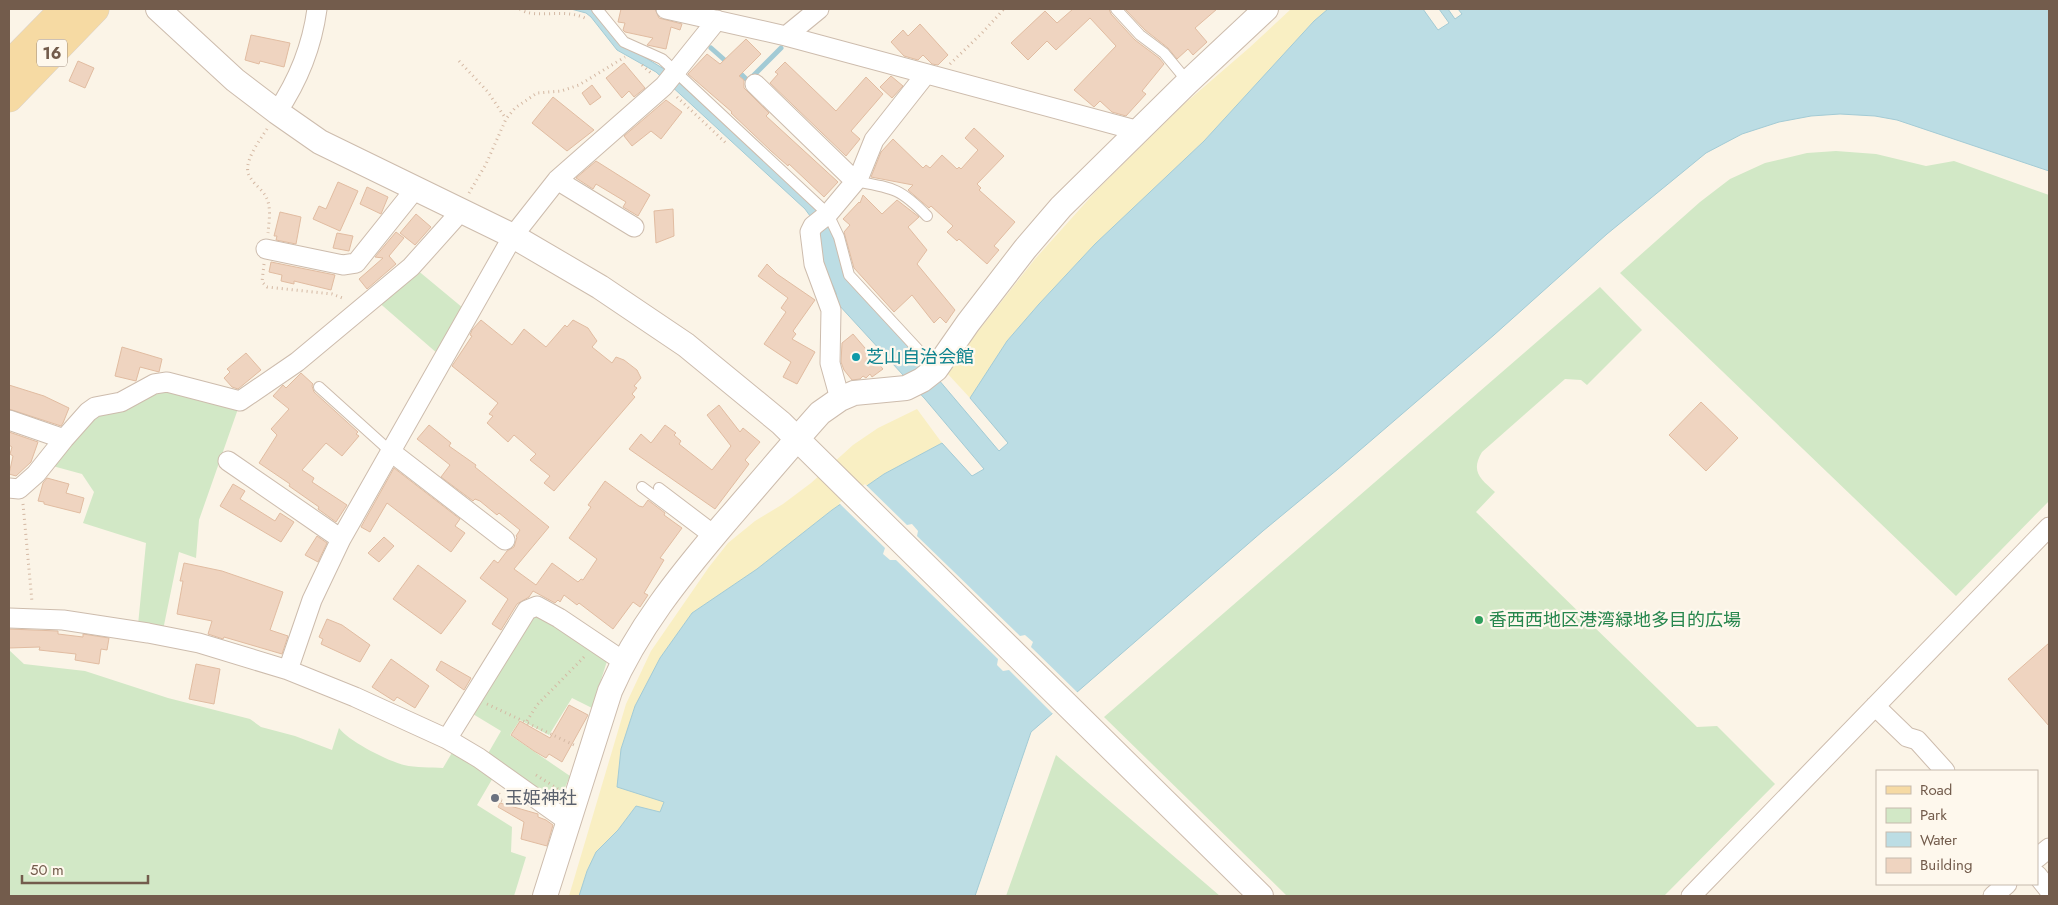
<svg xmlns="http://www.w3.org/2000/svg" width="2058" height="905" font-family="Jost,'Noto Sans JP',sans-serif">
  <rect width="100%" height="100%" fill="#fbf4e7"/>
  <!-- green -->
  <path fill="#d2e8c6" d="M1836,151L1876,154L1926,166L1954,161L2049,195V501L1956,596L1620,273L1700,202L1730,179L1765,163L1807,153Z
    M416,269L463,308L438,354L376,300Z
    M1600,287L1642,330L1587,385L1581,380L1565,379L1482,452C1470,472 1481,479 1495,492L1476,512L1697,727L1717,726L1775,784L1664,896H1287L1104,717Z
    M167,388L239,406L199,520L196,558L179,552L163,630L138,625L146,543L83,523L94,492L82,474L49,465L90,417Z
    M536,610L608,658L592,708L572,698L549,735L520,720L510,735L570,776L560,799L541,794L486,757L501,731L468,711Z
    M9,650L24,664L85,671L168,698L250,719L261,727L295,736L332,750L339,728C348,741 388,761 404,765C416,768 431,767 443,768L453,751L494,776L477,805L512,827L511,852L526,857L514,896H9Z
    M1056,755L1220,896H1006Z"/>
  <!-- sand -->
  <path fill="#f9efc3" d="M1291,9H1328L1314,21L1204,141L1095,244L1039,304L1007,341L970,398L946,372L1035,259L1097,190L1183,105L1249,48Z
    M917,409L942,443L884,474L832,510L757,569L692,613L660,658L635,706L621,749L617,787L665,801L660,812L636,806L587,871L579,896H569L626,704L651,651L709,567L728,543L755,521L783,504L811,483L853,445L878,428Z"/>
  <!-- water -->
  <path fill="#bcdde4" stroke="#a3cbd5" d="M571,9H593L636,52L664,69L819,211L835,237L844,268L999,451L1008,443L970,398L1007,341L1039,304L1095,244L1204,141L1314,21L1328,9H1423L1438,30L1449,23L1439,9H1448L1455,19L1462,14L1458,9H2049V171L1897,120L1875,116L1840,114L1811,116L1779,122L1742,134L1706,153L1607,234L1494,335L1338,469L1263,531L1031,732L975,896H579L587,871L596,852L618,830L636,806L660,812L664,802L617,787L621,749L635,706L660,658L692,613L757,569L832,510L884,474L942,443L972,476L984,469L925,399L838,304L836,293L823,263L821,244L813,220L805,209L656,72L617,50L591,17L586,13Z"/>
  <!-- pier -->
  <path fill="#fbf4e7" d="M865,484L907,525L912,524L918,531L917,536L1020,636L1025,635L1033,642L1031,647L1079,694L1054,715L1009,670L1003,671L997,665L998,659L896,560H890L883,554L885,548L839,503Z"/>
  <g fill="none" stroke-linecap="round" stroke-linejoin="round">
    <!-- stream -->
    <path stroke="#a3cbd5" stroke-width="5" d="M711,48L728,63
      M737,70L748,81L781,48"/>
  </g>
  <!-- building -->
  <path fill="#efd4c0" stroke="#e1bca1" d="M621,9H655L659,18L682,24L680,30L671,27L666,49L647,45L653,38L625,32L623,30L625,23L618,22Z
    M1073,9H1109L1111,14L1135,40L1159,58L1164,64L1142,91L1146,94L1126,116L1112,112L1100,101L1094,107L1074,90L1116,46L1090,18L1056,50L1047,41L1028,60L1011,43L1045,11L1057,23Z
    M1125,9H1217L1195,28L1207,42L1193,55L1188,49L1177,59L1168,48L1145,30Z
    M920,24L948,55L938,65L932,64L923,55L918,60L904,56L891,42L903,30L908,36Z
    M251,35L290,43L284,67L260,61L259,64L245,60Z
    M746,39L761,54L739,76L744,80V88L769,113L766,116L838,182L824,197L789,164L788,166L771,151L731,113L732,112L688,74L707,54L720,64Z
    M78,61L94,68L85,88L69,81Z
    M785,62L836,111L866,77L883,94L851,131L860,139L846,156L770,83L778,74L775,72Z
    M624,63L645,88L634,97L629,91L622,98L606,78Z
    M891,76L903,86L892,98L880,87Z
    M592,85L601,97L590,105L582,93Z
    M553,97L594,130L567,151L532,123Z
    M666,100L682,112L661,139L651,131L632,146L624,136Z
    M974,128L1004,156L977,184L981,188L979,190L1015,222L994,246L999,250L987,264L959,239L957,241L947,232L953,226L931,206L929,208L908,190L913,185L871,177L881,152L893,139L923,168L926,165L930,168L942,155L957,169L959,167L961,169L978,150L965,138Z
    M596,161L650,195L638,216L623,207L626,202L596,184L593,189L576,178Z
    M338,182L358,191L340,231L313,219L319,206L326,209Z
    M367,187L388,197L381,214L360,204Z
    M863,195L882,214L897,200L919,217L908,227L927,250L917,264L955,310L946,323L940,317L934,323L912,295L894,312L854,268L844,232L850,225L843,219L859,202L860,203Z
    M673,209L674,236L656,243L654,211Z
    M280,212L301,217L296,244L276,240L277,236H274Z
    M416,214L431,227L415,245L400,233Z
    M396,232L404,238L389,256L396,264L367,289L359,279L383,258L375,257Z
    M337,233L353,236L349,251L333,248Z
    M271,262L335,275L331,290L294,281V284L281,281L282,275L269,272Z
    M767,264L777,274L815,300L793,331L796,334L792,339L815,352L797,384L783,377L791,362L764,344L786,312L781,308L788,298L758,276Z
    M481,320L512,345L524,329L546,347L565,325L567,327L573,320L588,328L592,334L597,341L592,347L612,363L616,357L624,360L637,370L641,378L634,386L637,388L632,394L635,397L554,491L544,483L550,476L530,460L536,454L514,435L508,442L487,423L493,416L489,414L498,403L452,366L472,336L470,335L472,330Z
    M853,334L883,369L872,377L870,374L866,378L863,376L860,379L852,380L844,370L841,362L842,343Z
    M122,347L162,359L159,372L140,367L136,381L115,376Z
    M246,353L261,370L238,389L232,387L224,378L230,372L227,369Z
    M301,373L313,384L312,386L314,392L358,432L356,434L359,436L342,456L326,443L302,470L314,478L312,482L347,505L336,522L318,509L319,507L289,486L290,484L259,463L277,435L271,429L289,409L273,396L283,385L286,388Z
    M9,385L44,396L69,408L63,423L61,426L9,409Z
    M1701,402L1738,438L1706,471L1669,435Z
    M719,405L740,432L743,428L760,442L745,460L749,464L715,509L629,449L641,434L651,443L665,425L676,433L674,435L681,441L679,444L712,470L731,446L707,415Z
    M429,425L451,443L449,446L476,465L475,467L549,527L514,569L536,585L552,563L578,582L581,579L583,580L597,559L569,538L591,507L588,505L605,481L639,506L643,507L648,500L665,513L664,515L682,528L660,558L664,560L644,593L648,595L640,607L633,602L613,629L579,603L577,605L564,595L560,602L558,600L555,603L533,591L529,597L517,604L501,630L492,624L508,599L480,578L494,560L498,563L507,551L514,547L517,537L516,536L520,530L499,513L497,515L480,501L475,499L473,501L441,477L450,465L417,439Z
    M9,432L38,442L31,462L16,476L9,474L13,456L10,454L12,447L9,445Z
    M394,468L460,519L455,526L465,533L451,552L387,503L370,532L361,527Z
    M47,478L69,484L66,493L84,498L80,513L44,504V502L38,501L43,483Z
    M233,484L245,491L240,499L275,521L280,513L294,522L281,542L220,506Z
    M317,536L327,543L318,562L305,555Z
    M384,537L394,546L379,562L368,553Z
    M184,563L222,571L283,592L270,630L288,636L282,654L224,637L223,639L208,634L212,621L177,614L183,581H180Z
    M418,565L466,601L441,634L393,599Z
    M327,619L342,625L370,645L360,662L321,644L323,639L319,637Z
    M9,629L58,631V634L83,637V634L109,638L107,650L101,649L99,664L75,660L76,654L39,650L40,647L9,648Z
    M2049,643V726L2008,679Z
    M391,659L429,686L415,708L397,697L394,701L372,687Z
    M441,661L471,678L464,690L436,670Z
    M196,664L220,669L214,704L189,699Z
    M569,705L588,715L562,762L549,754L546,758L534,751L511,735L520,721L550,738Z
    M500,803L538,814V817L546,820L553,825L547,846L521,839L524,822L498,807Z"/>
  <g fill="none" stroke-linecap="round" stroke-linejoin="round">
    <defs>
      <path id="service" d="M597,9L624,42L662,59L828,214L839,237L849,275L936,369
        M1116,9L1140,35L1164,53L1188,82
        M855,181C893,188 900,188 927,216
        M319,387L390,451
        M642,487L711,539
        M659,488L717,532"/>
      <path id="minor" d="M666,9L786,36L1139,131
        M786,36L819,9
        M755,84L855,181
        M277,112C298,81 312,46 317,9
        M557,180L634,227
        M266,249L343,265L356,263L416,188
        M840,399L830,363L831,310L814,264L810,232L813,226L828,214L859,177L874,140L926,74
        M9,420L64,439
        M390,451L505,540
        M228,461L341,539
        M9,488L19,489L36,474L64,439L88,412L95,407L121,402L154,384L167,382L240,401L297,362L411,267L454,219L459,209
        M9,618L63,620L148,633L199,643L288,670L355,697L447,739L479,758L569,822
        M288,670L312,600L341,539L513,236L557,180L664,86L717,20
        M1875,706L1907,737L1917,740L1945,771
        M447,739L527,610L537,606L559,618L623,661
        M2037,858L2049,848
        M2037,875L2049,890
        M1691,896L2049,527
        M1993,896L2007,884"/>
      <path id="tertiary" d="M158,9L235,80L277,112L320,142L513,236L600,287L686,345L781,423L1261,896
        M545,896L610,691C637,629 679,577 723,525C755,488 787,450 820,413L840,399L854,393L906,388L922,380L936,369L968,323L1025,249L1061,207L1188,82L1266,9"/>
      <path id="primary" d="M9,65L64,9
        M9,98L95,9"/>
    </defs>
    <!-- service casing -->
    <use href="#service" stroke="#cdbcad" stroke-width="12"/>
    <!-- minor casing -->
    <use href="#minor" stroke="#cdbcad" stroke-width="21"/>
    <!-- tertiary casing -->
    <use href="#tertiary" stroke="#cdbcad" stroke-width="26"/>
    <!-- primary casing -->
    <use href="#primary" stroke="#d8d1cd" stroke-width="29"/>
    <!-- path -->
    <path stroke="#d4b8a3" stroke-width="3" stroke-dasharray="1 4" stroke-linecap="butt" d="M520,9C534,20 565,7 587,19
      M459,61L488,92L506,119
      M950,64L982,33L1004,9
      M642,65L652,74
      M677,97L728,145
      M267,129C260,140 241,164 250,177C254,184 261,189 265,195C272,206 269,221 268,233
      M469,193L486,164L506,119L515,108L537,93L561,91L579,85L625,57
      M264,264L262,282L267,287L332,294L345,299
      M23,504L32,602
      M487,704L574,745
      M527,721L537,705L585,656
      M536,775L558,789
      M499,794L501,795L499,800L502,801"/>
    <!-- service -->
    <use href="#service" stroke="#fff" stroke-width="10"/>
    <!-- minor -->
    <use href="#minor" stroke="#fff" stroke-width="19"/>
    <!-- tertiary -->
    <use href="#tertiary" stroke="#fff" stroke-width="24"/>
    <!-- primary -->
    <use href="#primary" stroke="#f6daa3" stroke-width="28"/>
  </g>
  <!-- markers -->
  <circle fill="#0f9aa8" stroke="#fef8ed" stroke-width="2" cx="856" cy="357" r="5"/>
  <circle fill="#2e9e5b" stroke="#fef8ed" stroke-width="2" cx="1479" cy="620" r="5"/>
  <circle fill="#6b7280" stroke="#fef8ed" stroke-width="2" cx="495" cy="798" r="5"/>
  <g text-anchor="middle" stroke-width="4.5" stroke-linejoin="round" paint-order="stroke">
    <!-- shield labels -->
    <rect fill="#fef8ed" stroke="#9d8b7c" stroke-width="1" x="37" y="39.5" width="30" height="27" rx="4"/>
    <g font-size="16" font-weight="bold" fill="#735c4c">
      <text x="52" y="59">16</text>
    </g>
    <!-- culture labels -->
    <g font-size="18" fill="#0d838f" stroke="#fef8ed" text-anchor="start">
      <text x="866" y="363">芝山自治会館</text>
    </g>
    <!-- leisure labels -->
    <g font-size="18" fill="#27864d" stroke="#fef8ed" text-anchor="start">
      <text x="1489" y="626">香西西地区港湾緑地多目的広場</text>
    </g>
    <!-- worship labels -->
    <g font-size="18" fill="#5b616d" stroke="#fef8ed" text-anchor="start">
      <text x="505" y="804">玉姫神社</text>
    </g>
  </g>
  <!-- border -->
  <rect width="2058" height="905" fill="none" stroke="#735c4c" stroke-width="20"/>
  <!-- legend -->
  <rect x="1876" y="770" width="162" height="115" fill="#fef8ed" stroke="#c6baad"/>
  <rect x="1886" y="786" width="25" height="8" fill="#f6daa3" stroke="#c6baad"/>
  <text x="1920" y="795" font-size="15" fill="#735c4c">Road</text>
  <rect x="1886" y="808" width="25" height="15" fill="#d2e8c6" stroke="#c6baad"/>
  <text x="1920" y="820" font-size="15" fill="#735c4c">Park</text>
  <rect x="1886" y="832" width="25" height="15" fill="#bcdde4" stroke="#c6baad"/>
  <text x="1920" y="845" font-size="15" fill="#735c4c">Water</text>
  <rect x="1886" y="858" width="25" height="15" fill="#efd4c0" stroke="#c6baad"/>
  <text x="1920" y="870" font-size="15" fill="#735c4c">Building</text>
  <!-- scale -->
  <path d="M22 875v8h126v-8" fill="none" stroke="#735c4c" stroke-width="2.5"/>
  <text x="30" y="875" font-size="15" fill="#735c4c" stroke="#fef8ed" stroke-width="4" paint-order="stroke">50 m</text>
</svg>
